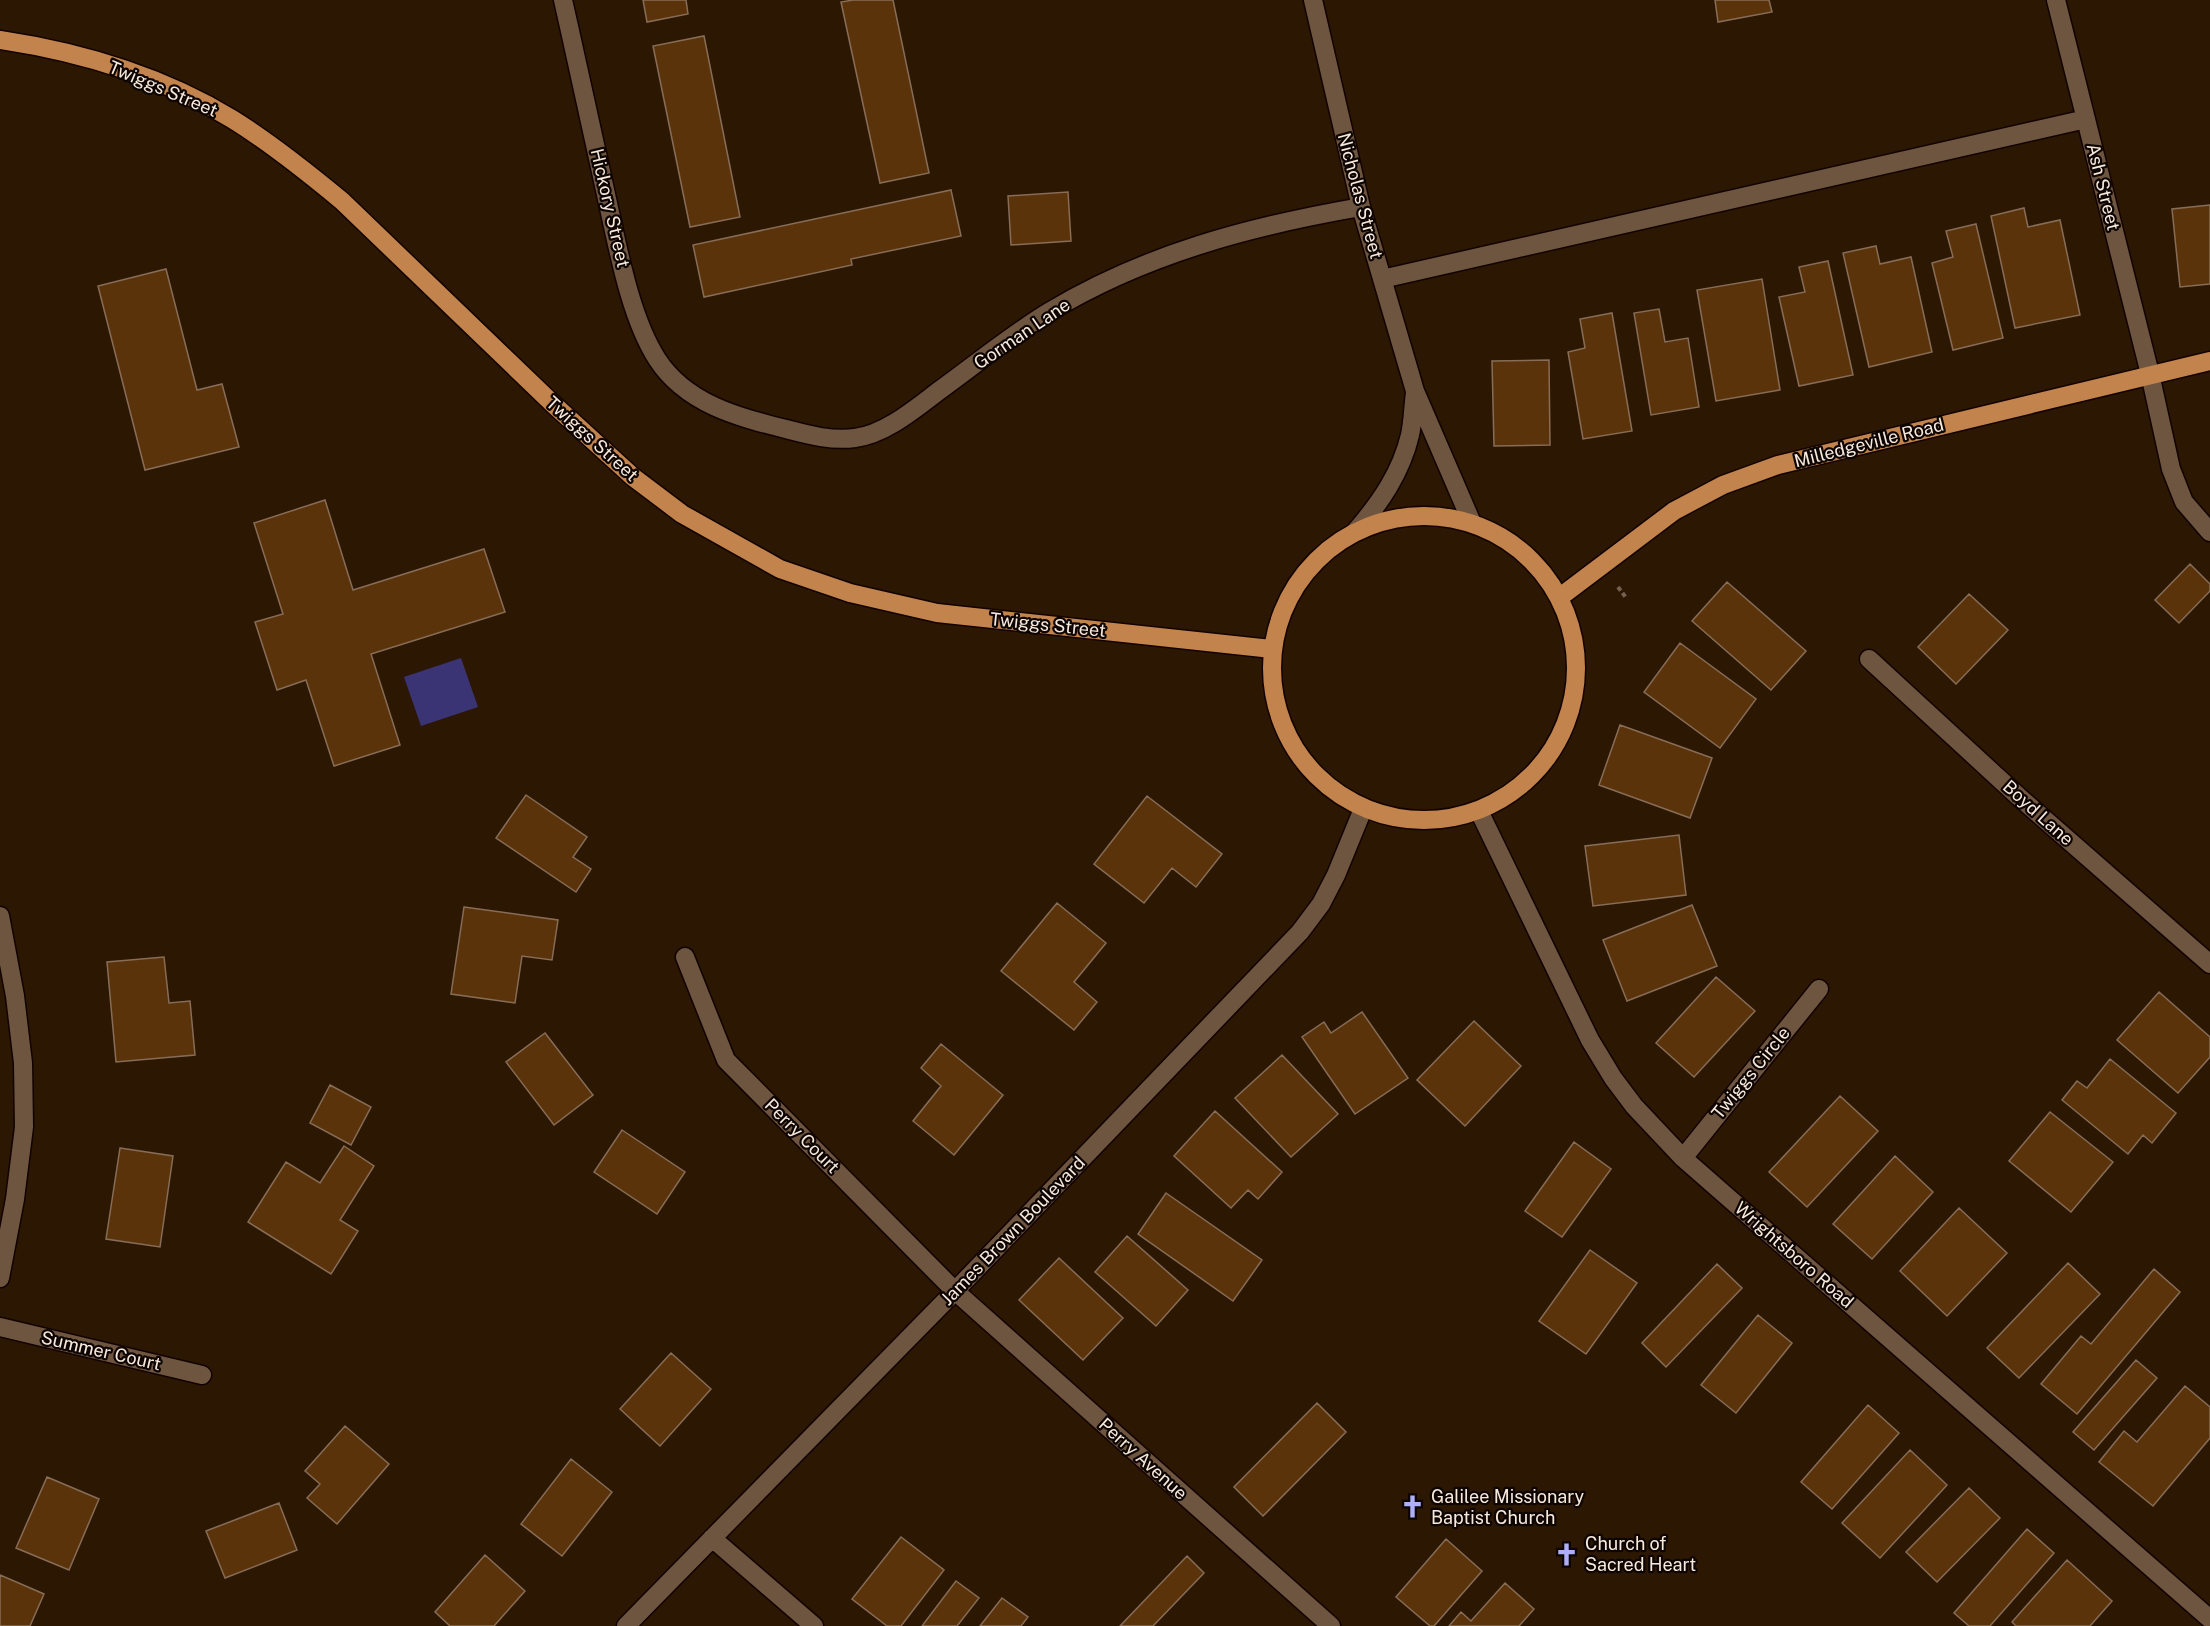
<svg xmlns="http://www.w3.org/2000/svg" width="2210" height="1626" font-family="'Public Sans',sans-serif">
  <rect width="100%" height="100%" fill="#2c1703"/>
  <!-- green -->
  <path fill="#3a3475" d="M461,658L478,707L421,726L404,677Z"/>
  <!-- building -->
  <path fill="#5a330b" stroke="#876d57" stroke-width="1.5" d="M643,0H686L688,14L647,22Z
    M853,0H893L929,173L880,183L841,2Z
    M1715,0H1769L1772,12L1718,22Z
    M704,36L740,217L690,227L653,46Z
    M951,190L961,236L851,259L852,265L704,297L693,245Z
    M1068,192L1071,241L1011,245L1008,196Z
    M2210,205V284L2180,287L2172,209Z
    M2024,208L2028,227L2060,220L2080,315L2015,328L1991,216Z
    M1976,224L2003,338L1953,350L1932,263L1953,257L1946,231Z
    M1876,246L1880,264L1911,257L1932,352L1869,367L1843,253Z
    M1828,261L1853,375L1799,386L1779,297L1805,292L1799,267Z
    M166,269L197,390L222,384L239,447L145,470L98,286Z
    M1762,279L1780,390L1716,401L1697,290Z
    M1659,309L1665,342L1688,338L1699,407L1651,415L1634,313Z
    M1612,313L1632,431L1583,439L1568,352L1585,348L1580,319Z
    M1549,360L1550,445L1494,446L1492,361Z
    M325,500L353,590L484,549L505,612L371,654L400,745L334,766L306,680L277,690L255,622L283,614L254,523Z
    M2190,564L2210,584V591L2179,623L2155,600Z
    M1727,582L1806,651L1771,690L1692,621Z
    M1969,594L2008,630L1956,684L1918,647Z
    M1680,643L1756,699L1720,748L1644,692Z
    M1620,725L1712,758L1690,818L1599,785Z
    M526,795L587,837L573,857L591,869L576,892L496,838Z
    M1147,796L1222,854L1196,887L1172,868L1144,903L1094,864Z
    M1679,835L1686,895L1593,906L1585,846Z
    M1057,903L1106,943L1074,982L1097,1002L1074,1030L1001,971Z
    M1692,905L1717,966L1627,1001L1603,940Z
    M464,907L558,920L552,960L522,956L515,1003L451,994Z
    M164,957L169,1003L190,1001L195,1055L116,1062L107,962Z
    M1716,977L1755,1011L1694,1077L1656,1043Z
    M2159,992L2210,1037V1057L2178,1093L2117,1040Z
    M1362,1012L1408,1078L1355,1114L1302,1037L1324,1022L1331,1033Z
    M1474,1021L1521,1066L1465,1126L1417,1080Z
    M545,1033L593,1095L554,1125L506,1062Z
    M941,1044L1003,1095L954,1155L913,1121L941,1086L921,1068Z
    M1282,1055L1338,1114L1291,1157L1235,1098Z
    M2110,1059L2176,1113L2152,1143L2143,1135L2128,1154L2062,1100L2077,1081L2087,1088Z
    M330,1085L371,1107L351,1145L310,1123Z
    M1840,1096L1878,1131L1807,1207L1769,1172Z
    M1215,1111L1282,1172L1258,1199L1248,1190L1231,1208L1174,1156Z
    M2050,1112L2113,1162L2071,1212L2009,1161Z
    M622,1130L685,1172L657,1214L594,1172Z
    M1574,1142L1611,1169L1562,1237L1525,1211Z
    M344,1146L374,1166L340,1220L358,1231L331,1274L248,1222L286,1162L320,1183Z
    M120,1148L173,1156L160,1247L106,1239Z
    M1895,1156L1933,1192L1872,1259L1833,1224Z
    M1166,1193L1262,1260L1233,1301L1138,1234Z
    M1959,1208L2007,1253L1947,1316L1900,1271Z
    M1127,1236L1188,1290L1156,1326L1095,1272Z
    M1590,1250L1637,1283L1586,1354L1539,1321Z
    M1059,1258L1123,1318L1083,1360L1019,1300Z
    M2068,1263L2100,1294L2019,1378L1987,1348Z
    M1717,1264L1742,1288L1666,1367L1642,1343Z
    M2154,1269L2180,1292L2077,1414L2041,1384L2081,1336L2091,1344Z
    M1758,1315L1792,1343L1736,1413L1701,1385Z
    M671,1353L711,1389L660,1446L620,1409Z
    M2136,1360L2157,1378L2094,1450L2073,1432Z
    M2185,1386L2210,1407V1438L2153,1506L2099,1462L2124,1431L2137,1442Z
    M1317,1403L1346,1432L1263,1516L1234,1487Z
    M1868,1405L1899,1433L1832,1509L1801,1482Z
    M345,1426L389,1464L337,1524L307,1498L320,1484L305,1471Z
    M1910,1450L1947,1485L1880,1558L1842,1523Z
    M571,1459L612,1492L562,1556L521,1524Z
    M47,1477L99,1499L69,1570L16,1548Z
    M1969,1488L2000,1518L1937,1582L1906,1552Z
    M279,1503L297,1550L225,1578L206,1531Z
    M2027,1529L2054,1553L1990,1626H1969L1954,1613Z
    M901,1537L944,1570L901,1626H887L852,1599Z
    M1446,1539L1482,1571L1434,1626H1430L1396,1597Z
    M485,1555L525,1591L494,1626H450L435,1612Z
    M1187,1556L1204,1573L1153,1626H1120Z
    M2067,1560L2112,1601L2090,1626H2016L2012,1622Z
    M0,1575L44,1594L30,1626H0Z
    M956,1581L979,1598L957,1626H922Z
    M1505,1583L1534,1609L1519,1626H1449L1461,1612L1471,1621Z
    M1002,1598L1028,1617L1021,1626H980Z"/>
  <g fill="none" stroke-linecap="round" stroke-linejoin="round">
    <defs>
      <path id="minor" d="M563,0C578,66 592,132 607,199C618,248 630,317 657,359C686,404 738,417 786,429C809,435 831,441 855,438C886,434 916,408 940,390C976,364 1011,335 1049,312C1145,254 1251,226 1361,207
        M1313,0L1361,207L1415,391L1472,523
        M2056,0L2150,374L2171,469L2184,502L2210,532
        M1382,279L2086,119
        M1355,532C1380,503 1401,473 1410,435C1413,421 1413,407 1415,393
        M1869,659L2018,796L2210,964
        M1479,811L1590,1040L1613,1078L1634,1106L1683,1158L2210,1619
        M0,916L15,996L23,1063L24,1127L15,1199L0,1278
        M685,957L726,1060L955,1291L1331,1626
        M1683,1158L1819,989
        M0,1327L202,1375
        M712,1538L814,1626
        M626,1626L955,1291L1300,932L1321,904L1336,875L1363,809"/>
      <path id="major" d="M0,40C80,52 163,77 232,119C271,143 307,172 342,201L553,404L633,477L682,514L780,569L850,593L937,613L1272,649
        M1272 668a152 152 0 1 1 304 0a152 152 0 1 1-304 0Z
        M1560,597L1674,511L1723,485L1778,465L2210,361"/>
    </defs>
    <!-- minor casing -->
    <use href="#minor" stroke="#130300" stroke-width="21"/>
    <!-- major casing -->
    <use href="#major" stroke="#130300" stroke-width="21"/>
    <!-- path -->
    <path stroke="#73604f" stroke-width="4" stroke-dasharray="4.5 3" stroke-linecap="butt" d="M1618,587L1627,599"/>
    <!-- minor -->
    <use href="#minor" stroke="#6e5540" stroke-width="18"/>
    <!-- major -->
    <use href="#major" stroke="#c2844c" stroke-width="18"/>
  </g>
  <!-- icons -->
  <defs>
    <symbol id="church-bare" viewBox="-9 -9 18 18"><path d="M-1.2-6h2.4v3.5h3.3v2.4h-3.3V6h-2.4V-.1h-3.3v-2.4h3.3Z" fill="#afaefa" stroke="#0d0501" stroke-width="2.5" paint-order="stroke"/></symbol>
  </defs>
  <g fill-rule="evenodd">
    <use href="#church-bare" x="1396" y="1490" width="33" height="33"/>
    <use href="#church-bare" x="1550" y="1538" width="33" height="33"/>
  </g>
  <g text-anchor="middle" stroke-width="4.5" stroke-linejoin="round" paint-order="stroke">
    <!-- street labels -->
    <g font-size="18" fill="#f8e9dd" stroke="#0d0501">
      <text transform="translate(163 89) rotate(23)" y="6">Twiggs Street</text>
      <text transform="translate(2103 187) rotate(76)" y="6">Ash Street</text>
      <text transform="translate(1360 196) rotate(75)" y="6">Nicholas Street</text>
      <text transform="translate(610 208) rotate(77)" y="6">Hickory Street</text>
      <text transform="translate(1022 334) rotate(-34)" y="6">Gorman Lane</text>
      <text transform="translate(592 439) rotate(42)" y="6">Twiggs Street</text>
      <text transform="translate(1869 443) rotate(-14)" y="6">Milledgeville Road</text>
      <text transform="translate(1048 625) rotate(6)" y="6">Twiggs Street</text>
      <text transform="translate(2038 813) rotate(42)" y="6">Boyd Lane</text>
      <text transform="translate(1751 1073) rotate(-51)" y="6">Twiggs Circle</text>
      <text transform="translate(802 1136) rotate(45)" y="6">Perry Court</text>
      <text transform="translate(1013 1231) rotate(-46)" y="6">James Brown Boulevard</text>
      <text transform="translate(1794 1255) rotate(41)" y="6">Wrightsboro Road</text>
      <text transform="translate(101 1351) rotate(13)" y="6">Summer Court</text>
      <text transform="translate(1143 1459) rotate(42)" y="6">Perry Avenue</text>
    </g>
    <!-- poi labels -->
    <g font-size="18" fill="#f8e9dd" stroke="#0d0501" text-anchor="start">
      <text x="1431" y="1503">Galilee Missionary<tspan x="1431" dy="21">Baptist Church</tspan></text>
      <text x="1585" y="1550">Church of<tspan x="1585" dy="21">Sacred Heart</tspan></text>
    </g>
  </g>
</svg>
